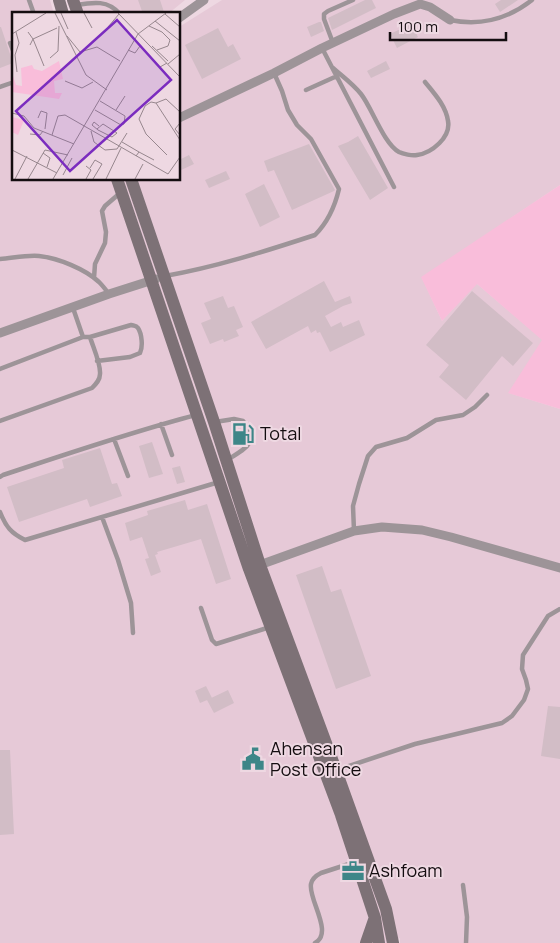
<svg xmlns="http://www.w3.org/2000/svg" width="560" height="943" font-family="Manrope,sans-serif">
  <rect width="100%" height="100%" fill="#eed8e2"/>
  <!-- built -->
  <path fill="#e6c9d7" d="M0,0H50L54,14H14V179H179V27L222,0H560V185L422,278L442,321L476,283L543,340L509,393L560,409V943H400V938L387,943H0Z
    M78,0H185L168,14H82Z"/>
  <!-- green -->
  <path fill="#f9bdda" d="M560,185V409L508,393L542,340L477,284L442,321L421,277Z"/>
  <!-- building -->
  <path fill="#d2bdc6" d="M138,0H160L164,12L160,14H143Z
    M365,0H372L376,8L332,30L328,18Z
    M501,0H518L500,12L495,4Z
    M319,22H321L324,31L311,37L307,27Z
    M411,24L418,37L397,48L390,34Z
    M0,27H1L13,63L0,68Z
    M218,28L228,47L233,44L241,59L202,79L185,45Z
    M386,61L390,69L371,78L367,71Z
    M358,136L388,188L370,200L338,146L348,142Z
    M309,144L335,190L334,191L292,210L274,170L268,172L264,161Z
    M189,155L194,164L179,171V160Z
    M226,171L230,179L209,188L205,180Z
    M264,184L280,217L260,227L245,194Z
    M324,281L335,302L350,296L352,303L343,306L325,316L331,327L341,322L343,327L359,320L365,335L330,352L320,332L317,333L316,330L311,333L308,326L266,349L251,322Z
    M472,291L533,343L513,366L502,356L466,400L439,377L449,365L426,345Z
    M223,296L228,308L234,306L243,327L236,330L239,336L224,342L223,339L210,344L201,323L211,319L204,303Z
    M152,442L163,474L149,478L139,446Z
    M100,448L112,484L117,483L122,496L90,507L87,499L19,522L7,487L64,468L62,460Z
    M180,466L185,482L177,484L172,468Z
    M185,500L188,510L207,504L231,579L216,584L201,539L157,552L158,554L155,555L161,572L151,576L145,559L149,558L142,537L130,541L125,523L148,515L147,511Z
    M322,566L331,592L341,589L371,676L336,689L296,575Z
    M206,686L212,698L200,703L195,691Z
    M228,690L234,703L214,713L207,700Z
    M548,706L560,707V759L541,756Z
    M0,750H10L14,834L0,835Z"/>
  <g fill="none" stroke-linecap="round" stroke-linejoin="round">
    <!-- lane -->
    <path stroke="#9d9498" stroke-width="4.5" d="M29,0L34,14
      M76,5C94,2 108,0 120,14
      M450,20C480,26 508,19 532,0
      M10,43L14,53
      M333,43L324,19V14L328,11L353,0
      M322,48L394,187
      M333,68C342,76 353,84 361,94C372,108 384,144 399,152C403,154 412,156 417,155C432,153 451,137 448,121C446,106 434,93 425,82
      M0,87L14,82
      M306,90L337,76
      M0,259C13,258 26,255 39,256C58,258 85,269 99,282C103,286 106,290 109,294
      M165,276C216,267 266,251 315,235C328,222 335,206 339,189L311,139L297,125L288,110L282,91L274,73
      M94,278L95,264L105,243L106,232L102,211L105,206L120,193
      M73,308L83,337
      M0,369L83,337H90L131,325C134,326 136,325 138,328C142,334 143,347 140,353L130,357L97,361
      M0,421L92,388C96,384 100,380 100,374C101,364 93,347 90,337
      M215,422L234,419L243,421C261,442 245,449 227,460
      M161,424L172,455
      M114,439L128,476
      M0,477L3,475C67,454 131,432 196,415
      M0,512C6,527 11,533 25,540L219,482
      M102,517L118,560L131,603L133,633
      M354,531L353,506L359,484L368,456L376,447L407,438L436,420L463,415L475,407L487,395
      M201,608L212,640L216,644L270,627
      M337,770L415,744L502,723L512,716L524,700L528,689L526,680L522,669L523,655L548,616L560,609
      M463,885L467,917L466,943
      M315,943C334,933 308,899 311,884C312,879 317,875 321,873L355,862"/>
    <!-- street -->
    <path stroke="#9d9498" stroke-width="9" d="M179,18L204,0
      M179,118L274,73L322,48L394,14L420,4L430,7L450,20
      M0,333L109,294L156,279
      M254,567L354,531L382,527L422,530L451,537L560,568"/>
    <!-- secondary -->
    <path stroke="#7d7176" stroke-width="12" d="M59,0L63,14
      M73,0L78,14
      M117,179L249,569L341,815L375,918L379,943
      M131,179L214,422L260,565L336,770L386,909L393,943
      M366,943L374,920"/>
  </g>
  <!-- icons -->
  <defs>
    <symbol id="fuel-bare" viewBox="-9 -9 18 18"><path d="M-5.5-6h7V0h2V4h1.3V-2.5L3-4.5l.8-.8L6-3V5H2.5V1h-1V6h-7ZM-4.2-4.7v3.2H.2V-4.7Z" fill="#3d8688" stroke="#eed8e2" stroke-width="2.5" paint-order="stroke"/></symbol>
    <symbol id="civic-bare" viewBox="-9 -9 18 18"><path d="M-.6-6.5H3V-4.5H.6V-3L4-1V1h2V6H-6V1h2V-1L-.6-3ZM-1.2 2.5V6h2.4V2.5Z" fill="#3d8688" stroke="#eed8e2" stroke-width="2.5" paint-order="stroke"/></symbol>
    <symbol id="office-bare" viewBox="-9 -9 18 18"><path d="M-6-3h4V-5.5h4V-3h4V5H-6ZM-1-4.5V-3h2v-1.5ZM-6 0V1H6V0Z" fill="#3d8688" stroke="#eed8e2" stroke-width="2.5" paint-order="stroke"/></symbol>
  </defs>
  <g fill-rule="evenodd">
    <use href="#fuel-bare" x="227" y="418" width="32" height="32"/>
    <use href="#civic-bare" x="237" y="743" width="32" height="32"/>
    <use href="#office-bare" x="337" y="855" width="32" height="32"/>
  </g>
  <g text-anchor="middle" stroke-width="4" stroke-linejoin="round" paint-order="stroke">
    <!-- poi labels -->
    <g font-size="18" fill="#140d10" stroke="#eed8e2" text-anchor="start">
      <text x="260" y="440">Total</text>
      <text x="270" y="755">Ahensan<tspan x="270" dy="21">Post Office</tspan></text>
      <text x="369" y="877">Ashfoam</text>
    </g>
  </g>
  <!-- overview -->
  <g transform="translate(12 12)">
    <rect width="168" height="168" fill="#eed8e2"/>
    <path d="M47,49L51,67L42,69L43,81H50L47,87L0,80V61L4,73L10,74L9,56L20,53L22,57L30,59ZM0,105L12,108L6,123L0,120Z" fill="#f9bdda"/>
    <path fill="none" stroke="#97878e" stroke-width="1" d="M43,1L74,63L95,78M49,1L56,17M72,1L80,16M106,1L168,65M153,2L168,15M143,9L168,29M137,14L150,20L158,28L156,34L145,38M96,15L107,2M4,20L7,31L3,43L5,60M16,20L21,27L18,33M0,22L34,1M126,22L154,1M55,24L68,40L85,35L108,49M140,34L156,49M116,38L123,41L128,34L148,55L155,51M38,46L46,39L47,14M156,52L168,42M32,54L21,27L45,16M53,69L70,76L81,70M144,91L139,90L133,94L127,107L134,122L155,143M83,98L109,113L112,112L113,104L88,89M104,98L113,84M168,100L154,87L144,91L168,128M0,101L12,104L22,116L62,132M26,106L29,99L35,101L33,117M168,111L163,117L168,123M85,117L91,112L105,121L100,125L86,118L80,113L82,110L87,114M79,119L82,130L93,138L105,137L115,121M18,122L28,123L31,119M40,123L46,104L53,103L156,162L168,145M110,130L127,140M0,138L45,161M31,141L38,146L35,155M124,144L127,140L142,148M78,156L83,148L90,152L81,167M51,163L60,146M3,167L15,144M16,167L33,138L56,143M41,167L126,22M74,167L79,158L74,154M94,167L109,136M123,167L131,152"/>
    <path fill="#7b2cbf" fill-opacity="0.15" stroke="#7b2cbf" stroke-width="2.5" d="M105,8L159,68L58,159L4,99Z"/>
    <rect width="168" height="168" fill="none" stroke="#140d10" stroke-width="2.5"/>
  </g>
  <!-- scale -->
  <path d="M390 32v8h116v-8" fill="none" stroke="#140d10" stroke-width="2.5"/>
  <text x="398" y="32" font-size="15" fill="#140d10" stroke="#eed8e2" stroke-width="4" paint-order="stroke">100 m</text>
</svg>
